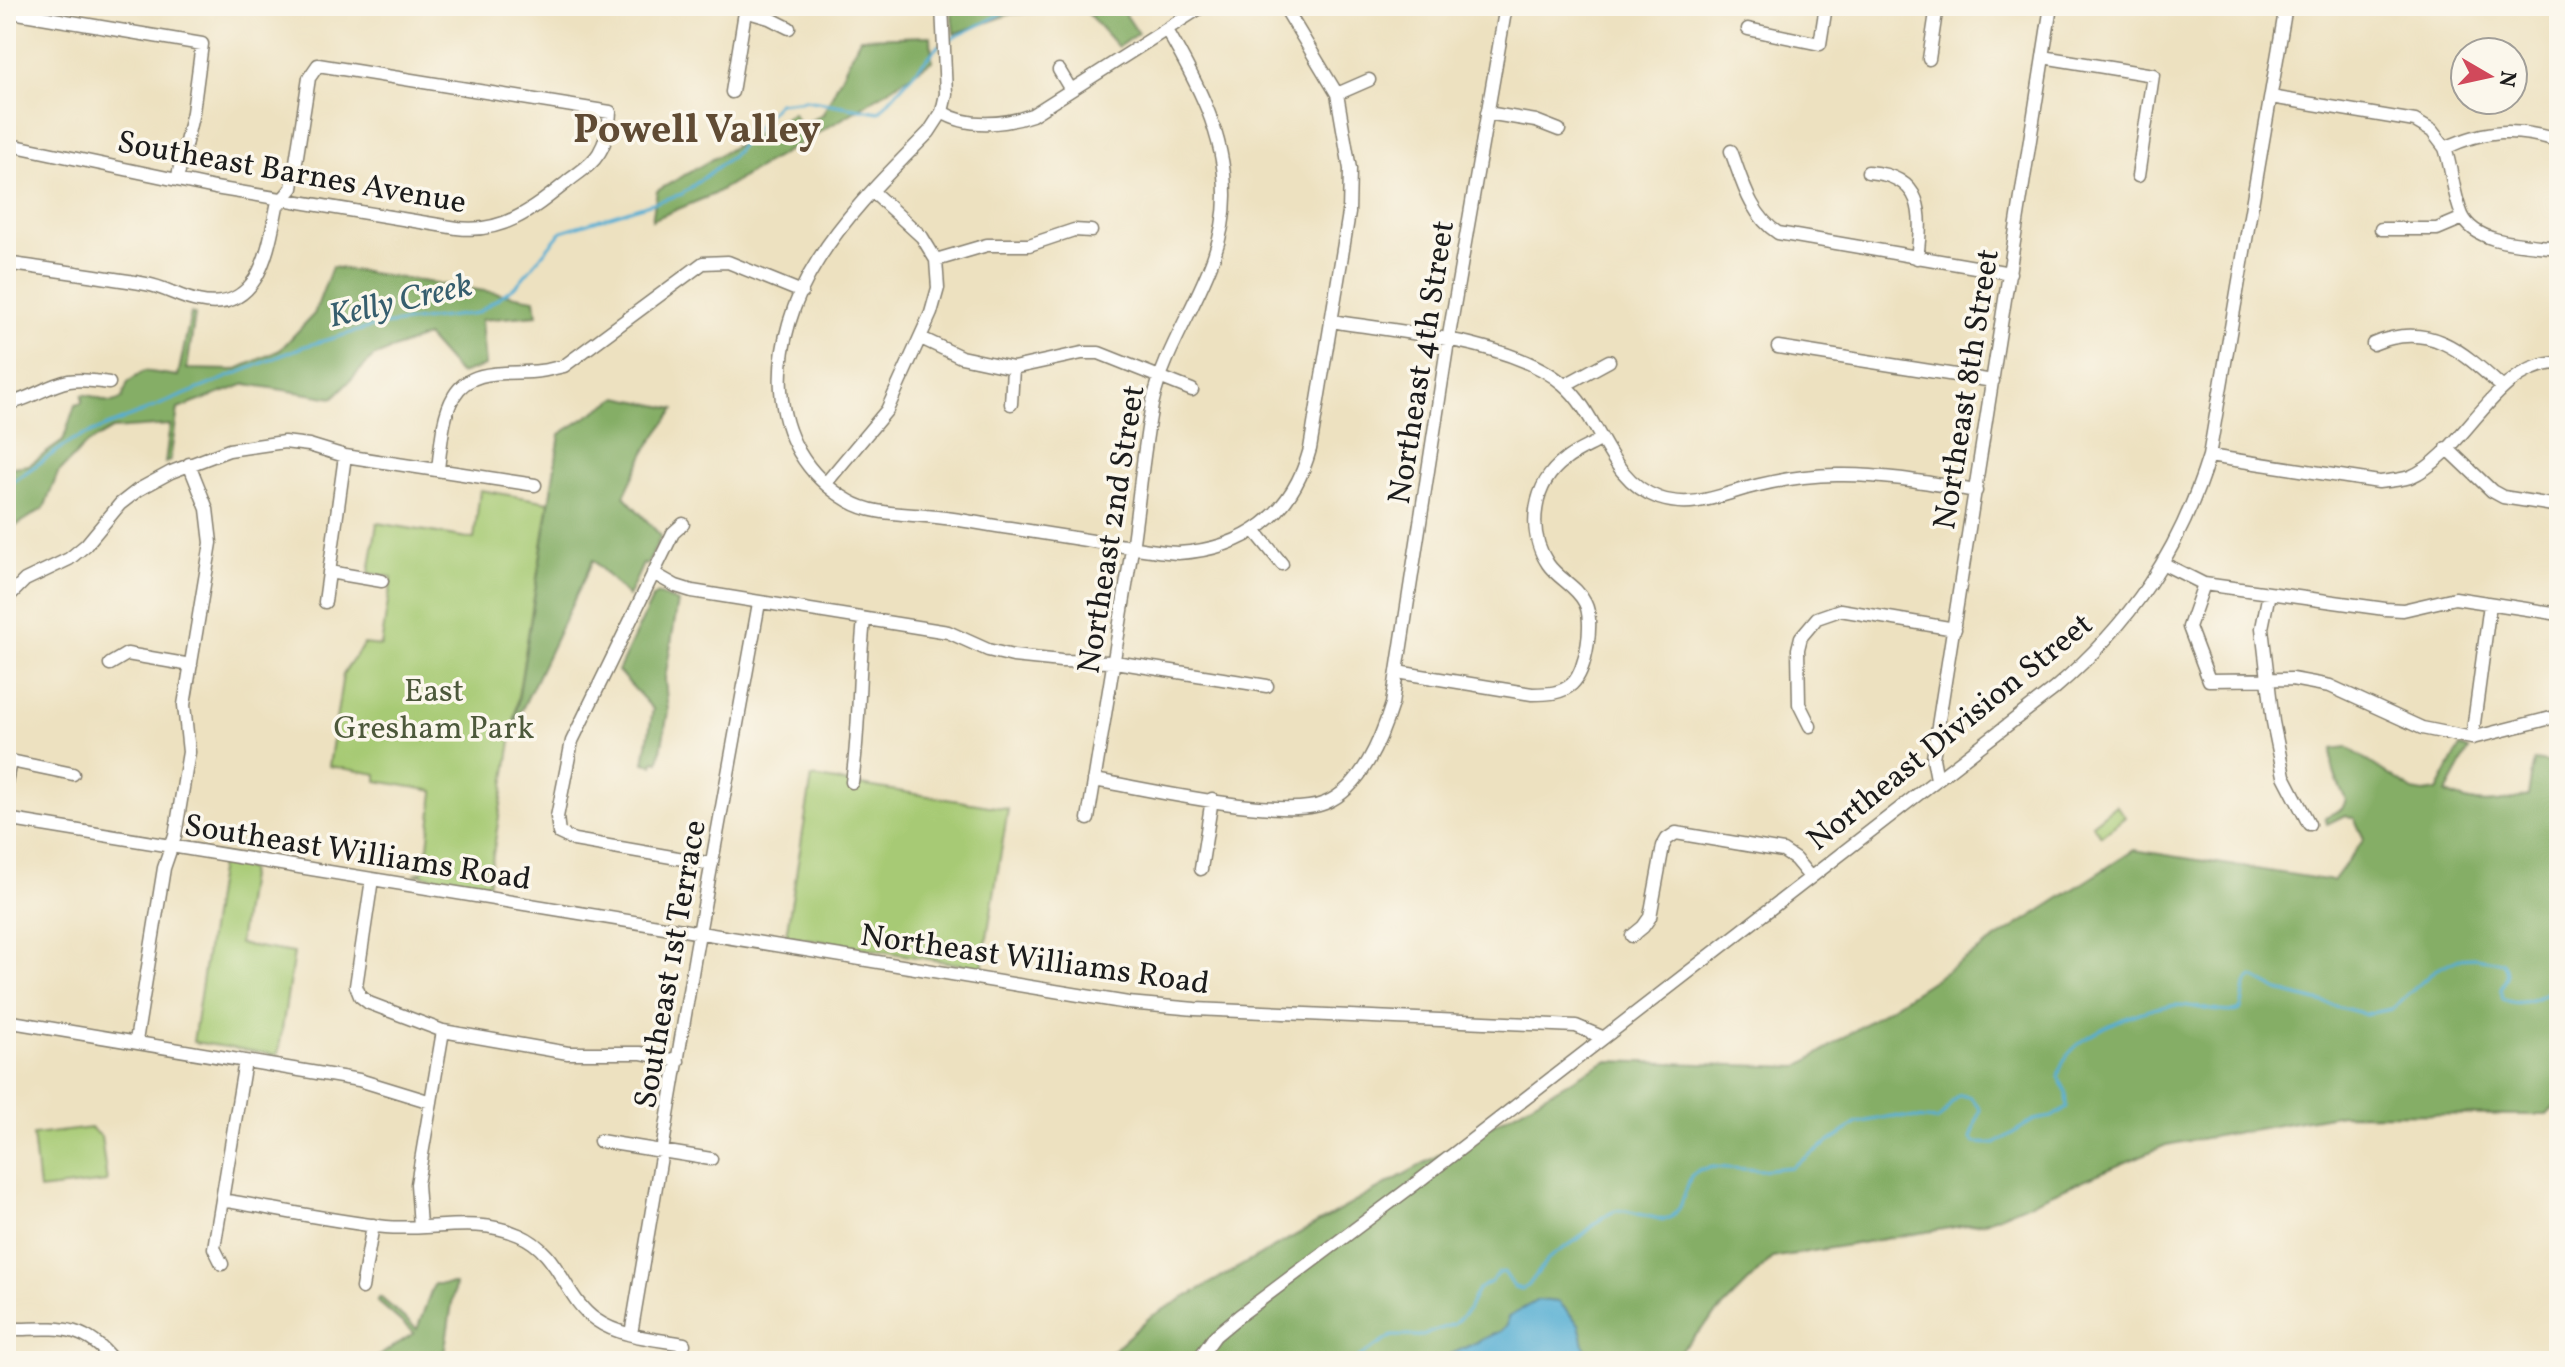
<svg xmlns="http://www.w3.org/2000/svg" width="2565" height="1367" font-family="Vollkorn,serif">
  <rect width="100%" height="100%" fill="#fbf7ec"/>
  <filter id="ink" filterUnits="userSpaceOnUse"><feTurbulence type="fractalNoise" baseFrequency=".0125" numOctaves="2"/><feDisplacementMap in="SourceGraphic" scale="16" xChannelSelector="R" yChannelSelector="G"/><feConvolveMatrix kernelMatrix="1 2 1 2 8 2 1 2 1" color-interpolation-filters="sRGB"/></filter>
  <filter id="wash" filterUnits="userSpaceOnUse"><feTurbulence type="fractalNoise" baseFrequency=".006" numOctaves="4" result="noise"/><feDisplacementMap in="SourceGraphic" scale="32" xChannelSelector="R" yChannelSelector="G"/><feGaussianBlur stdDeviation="1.8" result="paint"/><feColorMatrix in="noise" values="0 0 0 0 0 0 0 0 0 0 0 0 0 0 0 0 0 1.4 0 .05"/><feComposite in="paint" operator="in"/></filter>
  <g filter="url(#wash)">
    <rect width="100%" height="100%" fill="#ede1c0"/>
    <!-- green -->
    <path fill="#a7ca74" stroke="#627348" stroke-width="2" d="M480,490L549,502L488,886L414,874L422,872L426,865L434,791L377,781V774L329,766L343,674L364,644L381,646L392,577L369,573L377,523L474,539Z
      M812,777L1008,809L982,968L786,935Z
      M2116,805L2125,817L2101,836L2092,824Z
      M220,864L250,869L239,944L294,953L278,1055L193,1042Z
      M91,1128L101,1136L107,1182L39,1190L33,1135Z"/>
    <!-- forest -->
    <path fill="#85ae66" stroke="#506541" stroke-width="2" d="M951,6H1120L1138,33L1118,47L1084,9L1011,14L954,34Z
      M931,36L932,61L859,109L712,195L652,220L657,191L793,113L801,126L823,114L860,38Z
      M332,267L535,299L537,315L481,320L485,366L460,374L426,336L373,357L333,398L246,384L178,409L170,461L165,463L170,425L112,429L84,446L58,473L44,508L17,525L6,524V468L29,465L63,441L75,405L82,403V395C98,393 105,409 122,398L128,382L144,371L178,376L191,313L195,315L187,369L235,370L280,350L314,314Z
      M618,397L675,409L647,448L624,496L661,536L647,565L643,564L628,597L593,560L514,726L560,434Z
      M658,594L678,602L665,679L668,712L659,762L654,761L653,765L644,763L653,709L618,671L653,597Z
      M2347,747L2413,791L2424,793L2437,791L2460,747L2469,750L2446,793C2477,807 2495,804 2528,796L2534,760L2559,764V1102L2547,1115L2341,1114L2166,1145L1985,1222L1772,1258L1670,1361H1101L1150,1317L1606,1061L1798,1067L2134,850L2333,881L2364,839L2354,818L2345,815L2327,824L2325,817L2342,809L2346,800C2338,783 2329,768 2333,749Z
      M434,1284H455L443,1361H391L376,1358L414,1333L377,1301L380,1297L417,1329Z"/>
    <!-- water -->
    <path fill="#55aed3" stroke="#386578" stroke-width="2" d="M1538,1300L1559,1302L1579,1324L1588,1361H1436L1501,1331L1507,1325L1508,1317Z"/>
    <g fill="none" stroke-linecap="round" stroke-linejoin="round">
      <!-- stream -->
      <path stroke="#55aed3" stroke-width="3" d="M949,40L1008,11L1011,6
        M6,486L73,440L302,347L375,326L477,313L517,285L562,231L682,194L731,157L778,103L806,100L879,112L939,45
        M1353,1361L1392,1336H1420L1454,1324L1468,1310L1478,1289L1491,1282L1498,1273L1504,1272L1514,1287L1522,1289L1528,1286L1549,1258L1578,1239L1603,1217L1615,1211H1626L1664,1220L1672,1217L1680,1207L1691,1176L1699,1170L1713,1167L1760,1170L1792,1167L1857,1123L1892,1116L1937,1120C1948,1113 1949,1101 1960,1095L1970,1097L1980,1109L1971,1139L1975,1143L1995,1144L2034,1120L2052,1117L2067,1107L2066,1092L2058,1076C2060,1070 2061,1064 2065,1059C2083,1031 2145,1007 2177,1005C2196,1005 2226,1016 2240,1010C2246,998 2240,986 2253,977L2279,991L2366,1014L2392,1009L2435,970L2457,959L2474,958L2502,962L2506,968L2507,976L2501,989L2503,999C2523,1009 2543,996 2559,984"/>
    </g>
  </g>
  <g filter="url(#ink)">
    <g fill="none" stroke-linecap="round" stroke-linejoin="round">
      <defs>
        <path id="minor" d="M942,6L946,94L942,112L929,132C890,172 848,212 818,260C768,338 759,448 849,501C873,515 900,513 926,516C954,518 982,524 1010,528C1046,534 1082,539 1118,545C1138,548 1158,552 1178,553C1245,549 1292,515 1310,449L1349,213L1350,169L1337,94L1284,6
          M6,11L202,44L193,112L177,180
          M745,11L769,18L789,28
          M1748,29L1820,44L1826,6
          M2043,57L2153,75L2138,176
          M1929,59L1937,6
          M1059,70L1071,90
          M732,92L746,6
          M1337,94L1369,80
          M2271,97L2415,121L2432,131L2445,148C2452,169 2453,194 2462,215C2476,246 2530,244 2559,248
          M942,112C967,128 1004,125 1032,115L1203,6
          M1487,113L1536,121L1559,130
          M6,144L215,188L457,228C503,234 533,209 567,182C578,173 592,165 599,153C607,140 609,127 610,112L318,65L309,78L292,188L277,206C268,250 260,314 198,301C180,298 165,287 146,284C100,276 53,270 6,263
          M2445,148C2486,129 2516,127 2559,141
          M1731,151C1742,180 1750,215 1778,233L2010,273
          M1868,172C1924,176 1923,213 1917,258
          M2381,229H2437L2463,218
          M936,260L987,245H1029L1074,230L1091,231
          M1331,321C1398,332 1512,340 1563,384C1602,417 1606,479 1659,498C1695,510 1724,493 1759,485C1784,479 1812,475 1837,475C1884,474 1930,483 1976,491
          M921,338L961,357L1013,368L1082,353H1099L1192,390
          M2373,344C2430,320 2463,352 2503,388
          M1778,347L1993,381
          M1565,385L1609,361
          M6,404C28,401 47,385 69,381C82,379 96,381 109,383
          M1011,404L1013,368
          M2447,448L2492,491L2503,497L2559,506
          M2209,456L2379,482C2389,481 2400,480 2410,477C2466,453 2493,364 2559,363
          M438,469C441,446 442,416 454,396C471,366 511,375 540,371C548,370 556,368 564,366L703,263L728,262L802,292
          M826,483L887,410L931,313L938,288L936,260L922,237L873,192
          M683,524L673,533L572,741L557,817L559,833L574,840L712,864
          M1255,531L1282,564
          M2164,564L2204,584L2385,609L2403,610L2455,598L2559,614
          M329,572L382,581
          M653,573L676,586L692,591L948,632L988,650L1013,656L1061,661L1115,662L1267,686
          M2204,584L2189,627L2209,680L2292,679L2330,686L2422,728L2472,738L2559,716
          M2269,593L2262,628L2273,722L2284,776L2309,824
          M6,599L25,580L69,559L86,545L120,504L138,490L171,472L229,450L284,442L309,445L345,456L535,485
          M325,602L345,456
          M110,664L127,654L191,665
          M1397,672L1532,694C1547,694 1561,694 1572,684C1587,670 1594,620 1585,603C1577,586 1558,579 1548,564C1526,531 1533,483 1565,460C1576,451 1590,446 1602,439
          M1810,726L1799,704L1798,649L1801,637L1817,618L1840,610L1955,629
          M2472,738L2490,604
          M6,760L73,774
          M1937,779L1933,758L2051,6
          M1094,780C1144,788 1283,821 1325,803C1362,788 1381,739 1392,704L1448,341L1506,6
          M6,782L10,761
          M852,782C860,728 858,674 864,620
          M6,819L1128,1003L1195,1009L1576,1026L1602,1037
          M1088,819C1103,729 1118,639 1132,549C1139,501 1143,452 1152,405C1168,331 1226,271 1225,194C1225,133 1196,81 1167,30
          M1201,869L1212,799
          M372,879L356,986L360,996L369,1003L443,1031L568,1053H641L678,1061
          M1632,936L1643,927L1650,917L1663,846L1667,839L1676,833L1783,851L1795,859L1810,877
          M6,1021L359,1080L431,1102
          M136,1041L164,868L175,836L189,752L184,705L211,543L207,509L189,464
          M600,1141L711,1159
          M222,1200C276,1209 331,1221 386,1227C431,1231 476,1216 519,1235C561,1253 563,1297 596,1320C620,1337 656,1339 684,1344
          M420,1226L417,1184L443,1031
          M222,1264L214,1248L245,1061
          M362,1288L373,1225
          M6,1329C50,1330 82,1319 113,1361
          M631,1334L696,950L759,603
          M1197,1361L1215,1336L1239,1316L1415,1184L2054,689C2131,623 2179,553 2209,456L2286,6"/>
      </defs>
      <!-- minor casing -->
      <use href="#minor" stroke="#847e6e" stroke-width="15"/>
      <!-- minor -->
      <use href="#minor" stroke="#fff" stroke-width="12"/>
    </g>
  </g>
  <g text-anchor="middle" stroke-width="7" stroke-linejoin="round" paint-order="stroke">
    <!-- street labels -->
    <g font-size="32" fill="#1c1c1c" stroke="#fbf7ec">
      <text transform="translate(292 171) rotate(10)" y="11">Southeast Barnes Avenue</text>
      <text transform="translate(1420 362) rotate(-81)" y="11">Northeast 4th Street</text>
      <text transform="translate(1965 389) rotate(-81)" y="11">Northeast 8th Street</text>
      <text transform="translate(1110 529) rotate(-81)" y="11">Northeast 2nd Street</text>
      <text transform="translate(1949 731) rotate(-39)" y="11">Northeast Division Street</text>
      <text transform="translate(358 851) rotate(9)" y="11">Southeast Williams Road</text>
      <text transform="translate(1035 958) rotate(8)" y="11">Northeast Williams Road</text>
      <text transform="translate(669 964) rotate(-80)" y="11">Southeast 1st Terrace</text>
    </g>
    <!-- park labels -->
    <g font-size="32" fill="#4d593b" stroke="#fbf7ec">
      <text x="434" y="701">East<tspan x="434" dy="37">Gresham Park</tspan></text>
    </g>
    <!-- water labels -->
    <g font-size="34" font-style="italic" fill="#365e6e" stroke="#fbf7ec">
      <text transform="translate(400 299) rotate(-13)" y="12">Kelly Creek</text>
    </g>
    <!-- district labels -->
    <g font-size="40" font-weight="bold" fill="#604b34" stroke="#fbf7ec">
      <text x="697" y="142">Powell Valley</text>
    </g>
  </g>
  <!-- margin -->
  <rect width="2565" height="1367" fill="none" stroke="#fbf7ec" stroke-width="32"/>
  <!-- north arrow -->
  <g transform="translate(2489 76) rotate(99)"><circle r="38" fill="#fbf7ec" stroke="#a29f99" stroke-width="2"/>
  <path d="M0-6L14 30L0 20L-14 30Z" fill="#d1495b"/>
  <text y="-12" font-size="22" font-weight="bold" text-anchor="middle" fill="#1c1c1c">N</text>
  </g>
</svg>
